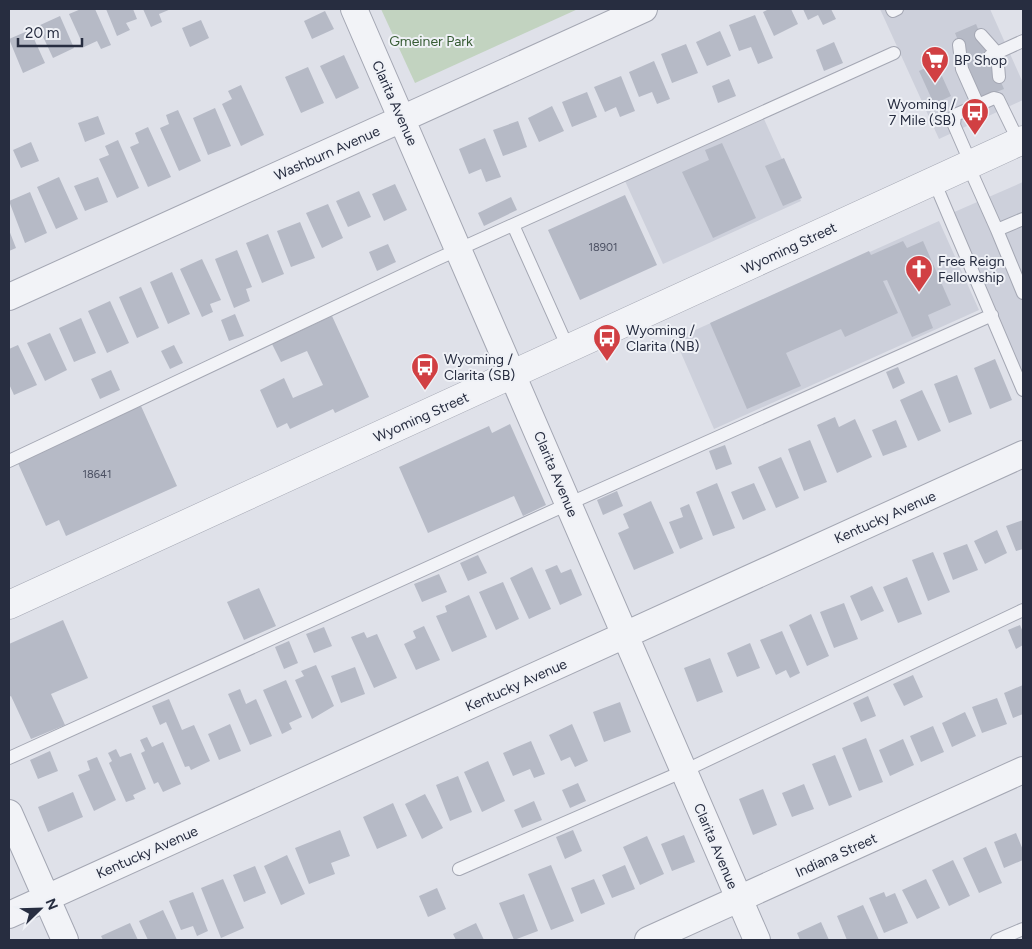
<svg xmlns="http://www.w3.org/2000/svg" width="1032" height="949" font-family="Figtree,sans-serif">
  <rect width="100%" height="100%" fill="#dfe1e9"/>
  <!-- built -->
  <path fill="#cdd0db" d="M880,9H990L1023,83V100L939,139Z
    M764,119L801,201L663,264L625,181Z
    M1023,182V375L952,213Z
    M939,221L979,310L714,429L675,339Z"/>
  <!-- green -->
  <path fill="#c2d3c0" d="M381,9H578L415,83Z"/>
  <!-- building -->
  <path fill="#b6bac6" d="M81,9H95L111,45L101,49L97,41L84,47L69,14Z
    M106,9H133L137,19L126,23L130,30L117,36Z
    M143,9H171L159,14L162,22L151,27Z
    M769,9H791L798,24L774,36L763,12Z
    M803,9H831L836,19L823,25L818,15L808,20Z
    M325,11L334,29L312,39L304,21Z
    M755,15L773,58L758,64L751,47L739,51L729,25Z
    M60,16L74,48L53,58L38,26Z
    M201,20L209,38L190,47L182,28Z
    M976,24L1004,89L981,98L955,33Z
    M30,30L45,63L23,73L9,39Z
    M720,31L731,56L707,66L696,42Z
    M834,42L843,63L824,71L816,50Z
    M686,44L698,73L672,83L661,54Z
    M344,55L359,88L336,99L320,66Z
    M654,61L670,99L657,104L652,92L639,97L629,72Z
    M936,63L951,96L934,104L919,71Z
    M308,67L324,103L301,113L285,77Z
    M621,76L635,111L620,117L616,107L605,112L594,87Z
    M729,79L736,96L718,103L712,86Z
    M241,85L264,135L241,146L222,104L232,99L228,91Z
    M587,92L597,117L572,127L562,102Z
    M552,106L564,131L539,142L528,118Z
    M215,108L231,146L208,155L193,118Z
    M178,110L201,161L179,171L160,128L169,124L166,115Z
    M98,116L105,134L85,142L78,123Z
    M518,121L527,147L503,156L493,130Z
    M148,127L171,177L148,187L130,147L139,143L135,133Z
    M485,138L501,177L486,182L481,169L469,174L459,149Z
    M118,140L139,188L117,198L99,159L109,155L105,146Z
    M31,142L39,161L21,168L13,150Z
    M722,143L756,218L713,238L682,172L709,160L705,150Z
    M784,158L802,198L783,206L765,166Z
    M59,177L78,219L56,229L37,187Z
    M98,177L108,202L85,211L74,186Z
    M395,184L407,210L384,221L372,194Z
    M359,191L371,217L348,227L336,201Z
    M30,192L47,233L25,243L9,201Z
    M625,195L657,265L580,300L548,230Z
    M511,197L517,210L484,226L478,213Z
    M328,204L343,238L322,248L306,213Z
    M300,222L315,258L291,267L277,231Z
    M9,230L16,248L9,251Z
    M268,234L284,274L262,283L246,243Z
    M903,241L907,248L923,241L951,305L928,315L933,328L912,337L887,280L883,281L898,313L845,337L841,329L786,353L801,386L747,409L710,323L869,251L871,255Z
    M388,244L396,262L377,271L369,252Z
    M237,250L252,287L246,289L250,301L234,308L215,259Z
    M202,259L221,300L210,304L213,312L202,317L180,269Z
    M172,272L190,314L168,324L150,282Z
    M141,287L159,328L137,338L119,297Z
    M110,301L129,343L107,353L88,311Z
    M235,314L244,336L229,341L221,320Z
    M332,316L369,397L335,413L333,409L290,429L287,423L277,428L260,390L284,378L293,398L323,385L307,351L281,362L272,344Z
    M81,318L96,353L74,362L59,328Z
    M50,333L67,370L45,381L27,343Z
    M18,345L37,385L14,395L9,384V349Z
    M174,345L183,363L170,369L161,351Z
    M995,359L1012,400L990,409L974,368Z
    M898,367L905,383L893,389L886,372Z
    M111,370L120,390L100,399L91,379Z
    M957,375L972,414L949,423L934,384Z
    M922,390L941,431L918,441L900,400Z
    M141,406L177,486L66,536L59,520L46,526L17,461Z
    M835,417L839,427L855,419L872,457L837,473L817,425Z
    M896,420L907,447L883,456L872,430Z
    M510,424L546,505L523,516L514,496L428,533L399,467L489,426L492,433Z
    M810,440L827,482L804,491L788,449Z
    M725,445L732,464L716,470L709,451Z
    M781,457L799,498L776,508L758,467Z
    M717,483L735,528L713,536L696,492Z
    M754,483L766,510L743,520L731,492Z
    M617,491L623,506L603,515L597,500Z
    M651,501L674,553L634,570L618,533L629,528L623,514Z
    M689,504L703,539L680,549L669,522L683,517L680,508Z
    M1023,520V549L1016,551L1006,526Z
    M997,530L1007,553L985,564L974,541Z
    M967,544L978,570L953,580L943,553Z
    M933,552L950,592L928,601L912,560Z
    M478,555L487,573L468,581L460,563Z
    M557,565L561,573L571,569L582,595L560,605L545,570Z
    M532,567L551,609L529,619L510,578Z
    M439,574L447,592L422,602L414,584Z
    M907,577L922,614L898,623L883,587Z
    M503,582L519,619L496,630L479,592Z
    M872,586L884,611L861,621L850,596Z
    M259,588L276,626L244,640L227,602Z
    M469,595L487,637L452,652L436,616L447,612L445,606Z
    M844,603L858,639L834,648L820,612Z
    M811,614L829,656L807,666L789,625Z
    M63,620L88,678L51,694L65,725L31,739L11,696L9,697V644Z
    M1020,625L1023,632V645L1016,649L1008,630Z
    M424,626L440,660L416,670L404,644L416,638L413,631Z
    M324,627L332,646L314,653L306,634Z
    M782,631L800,673L790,678L786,670L776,675L760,640Z
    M364,632L367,638L377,634L397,678L374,688L351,637Z
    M289,641L298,663L284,669L275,647Z
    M750,643L760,668L737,677L727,653Z
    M710,658L723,692L697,702L684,668Z
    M316,665L334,706L312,719L295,680L304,676L301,671Z
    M355,667L365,694L341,703L331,676Z
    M913,675L923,697L904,706L893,684Z
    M286,680L302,717L289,723L292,729L282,734L263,690Z
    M1023,685V714L1013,718L1004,693Z
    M240,689L246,704L256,699L272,736L250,745L228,694Z
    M868,696L876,716L861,722L853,703Z
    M997,698L1007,724L982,733L972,707Z
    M169,699L182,730L194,725L210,761L191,770L189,766L185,767L166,722L160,725L152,706Z
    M620,702L631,732L604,742L593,712Z
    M965,712L976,736L952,747L942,723Z
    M230,724L241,751L219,760L208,734Z
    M572,724L588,761L575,767L570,757L561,761L549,735Z
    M933,726L944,752L921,762L910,736Z
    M147,737L152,747L163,742L181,784L163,792L158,782L154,784L141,753L145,751L140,740Z
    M866,738L883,782L859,791L842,748Z
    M903,739L914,765L890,776L879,750Z
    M531,741L545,774L534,778L530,769L513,776L503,753Z
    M116,749L120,757L131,753L146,789L133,795L135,799L126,802L109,763L112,761L108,753Z
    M50,751L58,771L38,779L30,760Z
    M835,755L852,797L829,806L812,764Z
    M97,757L116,800L94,811L78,775L90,770L87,761Z
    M488,761L505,801L482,812L464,772Z
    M458,776L472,812L450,821L436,785Z
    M578,783L586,801L570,808L562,790Z
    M804,784L814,809L792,817L782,793Z
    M763,789L777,825L753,835L739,799Z
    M73,792L83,817L48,832L38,807Z
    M425,794L443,828L422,839L405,804Z
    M534,801L542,820L522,828L514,810Z
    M393,803L407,836L377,849L363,817Z
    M340,830L350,856L331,863L335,874L309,884L295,848Z
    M573,830L582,851L565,859L556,837Z
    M1016,833L1023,850V860L1004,868L994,842Z
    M684,835L695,862L672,871L661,844Z
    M647,836L664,874L640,885L623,847Z
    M986,847L1002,883L979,893L963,858Z
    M287,855L305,894L281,905L264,866Z
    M953,860L970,896L949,906L932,870Z
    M551,865L574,921L551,930L528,874Z
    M625,865L635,889L612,898L602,875Z
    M255,866L266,893L244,902L233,875Z
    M223,879L244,928L221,938L201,888Z
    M594,879L605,904L581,914L571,888Z
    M926,879L940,908L917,919L902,890Z
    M437,888L446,909L428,917L419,896Z
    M193,892L208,931L197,936L193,926L181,930L169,901Z
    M884,892L886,897L895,893L908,923L884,933L869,898Z
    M524,894L538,931L514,940L499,903Z
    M863,905L879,940H847L837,916Z
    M163,910L177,940H148L139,921Z
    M821,922L829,940H800L797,933Z
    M130,923L138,940H103L101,936Z
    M476,923L484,940H456L453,934Z"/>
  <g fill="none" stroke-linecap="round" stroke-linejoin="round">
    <defs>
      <path id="service" d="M892,9L893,11L897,9
        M981,35L997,53L999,77
        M959,45L962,69L978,105
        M990,56L1023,41
        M971,164L954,125L955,115L994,98L998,99L1019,142
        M968,165L997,230L1023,219
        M934,181L1023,390
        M513,225L569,350
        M997,230L1023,293
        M9,461L435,260L894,53
        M9,758L568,504L992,315
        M459,869L684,771L1023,610
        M997,940L1023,929"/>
      <path id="minor" d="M354,9L757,940
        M9,297L644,9
        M9,813L65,940
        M9,915L1023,454
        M648,940L1023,770"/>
      <path id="tertiary" d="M9,605L1023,140"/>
    </defs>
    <!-- service casing -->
    <use href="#service" stroke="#a4a7b3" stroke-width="14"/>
    <!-- minor casing -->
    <use href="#minor" stroke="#a4a7b3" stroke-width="28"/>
    <!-- tertiary casing -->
    <use href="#tertiary" stroke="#a4a7b3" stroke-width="29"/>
    <!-- service -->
    <use href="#service" stroke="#f2f3f7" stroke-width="12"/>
    <!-- minor -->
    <use href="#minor" stroke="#f2f3f7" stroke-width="26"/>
    <!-- tertiary -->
    <use href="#tertiary" stroke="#f2f3f7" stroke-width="28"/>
  </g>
  <!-- icons -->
  <defs>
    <symbol id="supermarket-pin" viewBox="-11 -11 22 30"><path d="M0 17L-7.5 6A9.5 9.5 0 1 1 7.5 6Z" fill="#d14043" stroke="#eff1f6"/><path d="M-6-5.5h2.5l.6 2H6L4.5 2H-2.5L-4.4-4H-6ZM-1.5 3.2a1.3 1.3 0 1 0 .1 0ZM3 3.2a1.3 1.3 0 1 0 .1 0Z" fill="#fff"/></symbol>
    <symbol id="bus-pin" viewBox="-11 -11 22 30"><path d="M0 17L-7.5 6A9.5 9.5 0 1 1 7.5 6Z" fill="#d14043" stroke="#eff1f6"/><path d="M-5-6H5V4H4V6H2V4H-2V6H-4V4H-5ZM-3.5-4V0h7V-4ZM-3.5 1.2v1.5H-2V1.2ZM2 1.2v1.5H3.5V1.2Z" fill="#fff"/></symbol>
    <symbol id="church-pin" viewBox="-11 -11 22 30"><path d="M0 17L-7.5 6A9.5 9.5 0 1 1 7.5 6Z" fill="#d14043" stroke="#eff1f6"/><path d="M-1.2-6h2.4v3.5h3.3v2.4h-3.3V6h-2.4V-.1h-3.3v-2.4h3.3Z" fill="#fff"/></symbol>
  </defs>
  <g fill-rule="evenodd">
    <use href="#supermarket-pin" x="919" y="44" width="32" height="43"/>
    <use href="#bus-pin" x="959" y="96" width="32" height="43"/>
    <use href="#church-pin" x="903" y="253" width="32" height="43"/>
    <use href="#bus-pin" x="591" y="322" width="32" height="43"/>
    <use href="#bus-pin" x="409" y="351" width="32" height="43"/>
  </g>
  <g text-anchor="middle" stroke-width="4" stroke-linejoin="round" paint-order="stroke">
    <!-- number labels -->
    <g font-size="11" fill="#4b5062">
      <text x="603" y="251">18901</text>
      <text x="97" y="478">18641</text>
    </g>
    <!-- park labels -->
    <g font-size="14" fill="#375c34" stroke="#eff1f6">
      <text x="431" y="46">Gmeiner Park</text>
    </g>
    <!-- poi labels -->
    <g font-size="14" fill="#272d40" stroke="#eff1f6" text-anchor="start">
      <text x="954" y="65">BP Shop</text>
      <text x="956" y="109" text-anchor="end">Wyoming /<tspan x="956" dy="16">7 Mile (SB)</tspan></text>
      <text x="938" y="266">Free Reign<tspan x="938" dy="16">Fellowship</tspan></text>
      <text x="626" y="335">Wyoming /<tspan x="626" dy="16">Clarita (NB)</tspan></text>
      <text x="444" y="364">Wyoming /<tspan x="444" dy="16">Clarita (SB)</tspan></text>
    </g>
    <!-- street labels -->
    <g font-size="14" fill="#272d40" stroke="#eff1f6">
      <text transform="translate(395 103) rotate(66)" y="5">Clarita Avenue</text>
      <text transform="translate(327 153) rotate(-24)" y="5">Washburn Avenue</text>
      <text transform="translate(789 248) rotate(-25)" y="5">Wyoming Street</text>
      <text transform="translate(421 417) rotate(-24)" y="5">Wyoming Street</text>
      <text transform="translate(556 474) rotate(67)" y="5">Clarita Avenue</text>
      <text transform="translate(885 517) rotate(-24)" y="5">Kentucky Avenue</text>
      <text transform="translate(516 685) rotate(-24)" y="5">Kentucky Avenue</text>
      <text transform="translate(716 846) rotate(67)" y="5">Clarita Avenue</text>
      <text transform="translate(147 852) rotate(-24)" y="5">Kentucky Avenue</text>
      <text transform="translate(836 855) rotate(-24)" y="5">Indiana Street</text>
    </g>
  </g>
  <!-- border -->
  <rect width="1032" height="949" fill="none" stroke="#272d40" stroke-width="20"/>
  <!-- north arrow -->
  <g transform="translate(40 909) rotate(67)" stroke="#eff1f6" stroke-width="4" paint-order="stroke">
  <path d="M0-4L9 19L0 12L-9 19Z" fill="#272d40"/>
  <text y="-8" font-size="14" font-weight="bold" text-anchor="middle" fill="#272d40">N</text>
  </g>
  <!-- scale -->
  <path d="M18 38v8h64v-8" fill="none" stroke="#272d40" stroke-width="2.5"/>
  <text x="25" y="38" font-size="15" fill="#272d40" stroke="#eff1f6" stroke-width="4" paint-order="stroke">20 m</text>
</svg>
